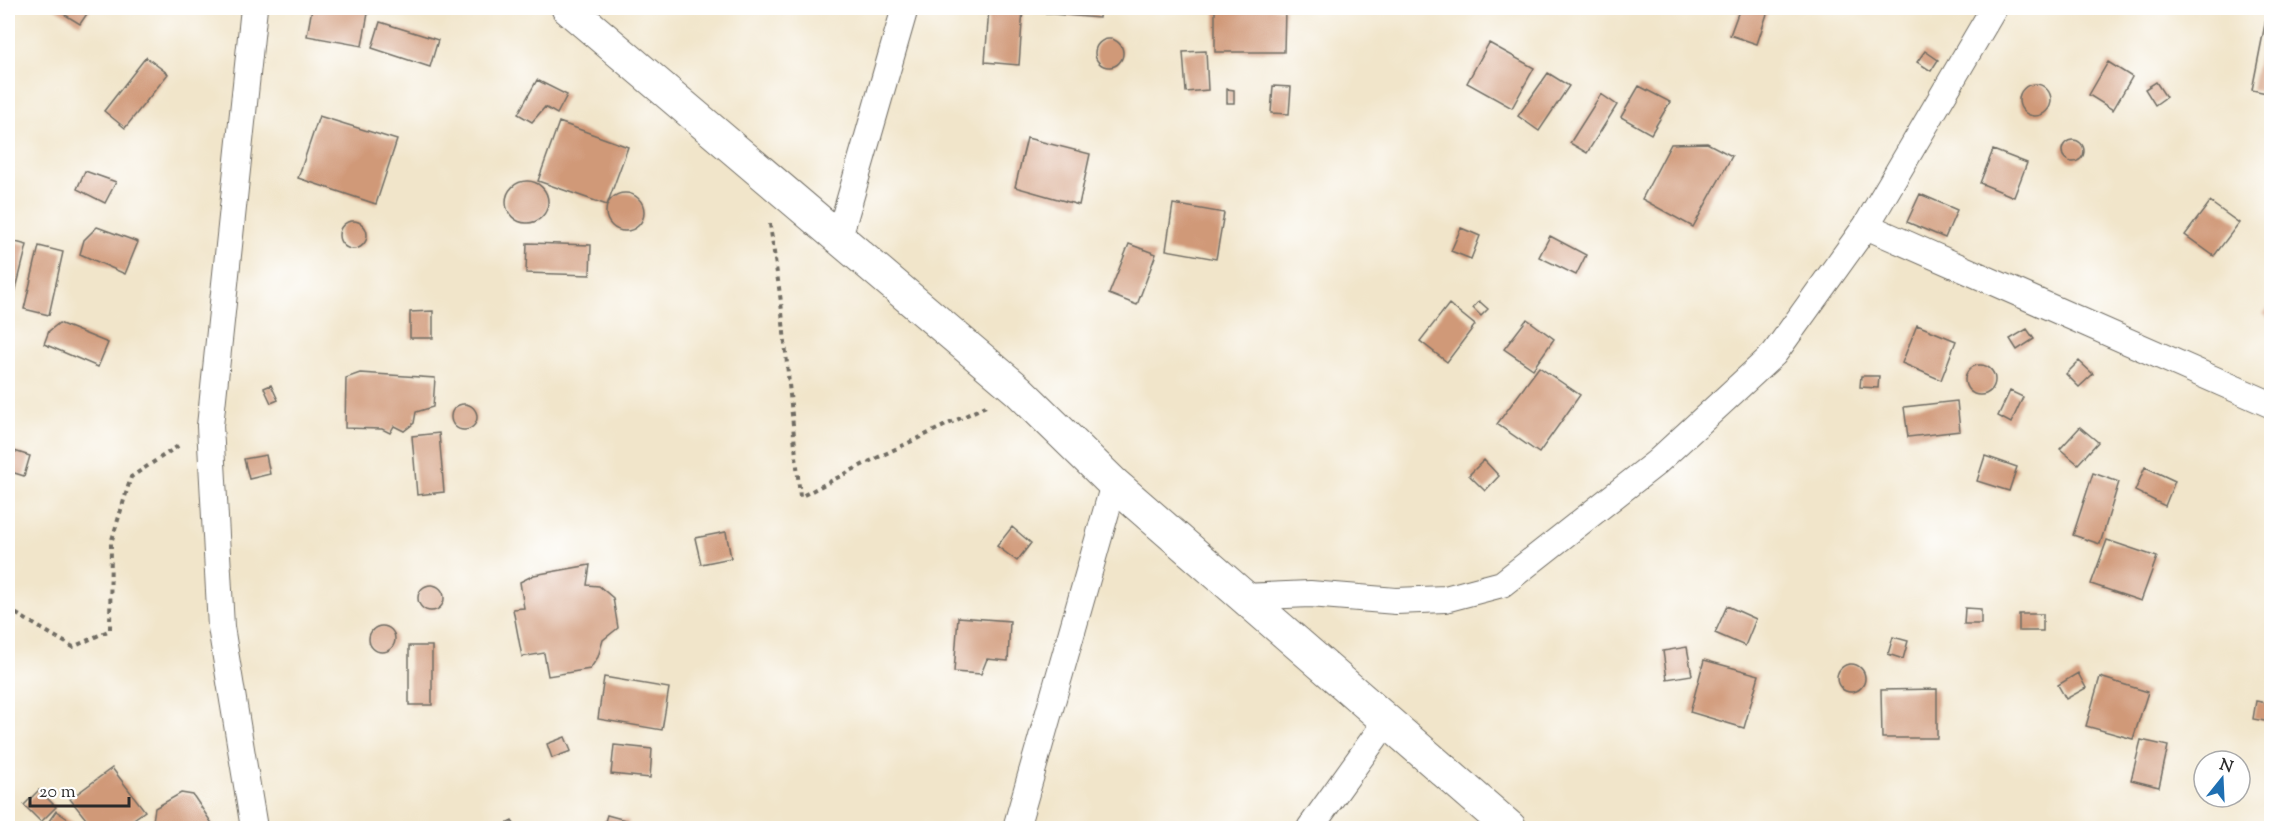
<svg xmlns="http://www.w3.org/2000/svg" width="2279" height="836" font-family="'Sorts Mill Goudy',serif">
  <rect width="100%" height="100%" fill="#fff"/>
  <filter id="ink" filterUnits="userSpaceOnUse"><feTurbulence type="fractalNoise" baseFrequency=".0167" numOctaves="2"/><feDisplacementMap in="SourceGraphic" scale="12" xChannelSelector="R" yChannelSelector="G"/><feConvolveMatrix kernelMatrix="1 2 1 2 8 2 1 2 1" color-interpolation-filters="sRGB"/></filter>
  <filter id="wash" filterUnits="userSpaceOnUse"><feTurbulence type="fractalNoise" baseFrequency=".008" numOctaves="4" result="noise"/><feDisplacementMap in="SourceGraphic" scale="24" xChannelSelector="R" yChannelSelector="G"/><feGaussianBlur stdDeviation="1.35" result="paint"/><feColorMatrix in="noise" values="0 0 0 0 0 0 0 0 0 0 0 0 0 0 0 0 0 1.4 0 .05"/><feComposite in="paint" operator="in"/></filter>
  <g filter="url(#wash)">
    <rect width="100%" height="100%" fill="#f1e5ca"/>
    <g id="blocks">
      <!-- building -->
      <path fill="#d09978" d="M54,8H91L80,24Z
        M312,8H369L362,46L307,36Z
        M989,8L1023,9L1019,65L985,62Z
        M1031,8H1100L1099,18L1030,12Z
        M1215,8H1285L1284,52H1215Z
        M1740,8H1769L1757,44L1730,35Z
        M2267,14L2272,15V94L2252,90Z
        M380,22L438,40L430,67L372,48Z
        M1095 53a14 14 0 1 1 28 0a14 14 0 1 1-28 0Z
        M1489,43L1534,68L1512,108L1467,83Z
        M1206,51L1208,90L1186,92L1183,52Z
        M1925,51L1938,60L1931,71L1917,62Z
        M146,57L168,74L125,128L104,111Z
        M2108,62L2132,77L2113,110L2089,95Z
        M1548,73L1569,86L1539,131L1518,116Z
        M537,80L567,95L557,114L545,107L532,122L518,114Z
        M2156,82L2166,97L2155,105L2145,89Z
        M2019 100a16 16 0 1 1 32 0a16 16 0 1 1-32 0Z
        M1273,86L1291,87L1289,114L1271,113Z
        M1639,86L1670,102L1651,134L1621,117Z
        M1227,89L1234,90V103H1227Z
        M1601,94L1617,105L1587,153L1570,143Z
        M319,116L397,140L376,204L298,178Z
        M559,122L628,147L607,205L538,181Z
        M1027,138L1090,154L1079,205L1015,187Z
        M2062 151a11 11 0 1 1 22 0a11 11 0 1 1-22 0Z
        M1707,143L1732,156L1693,227L1642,199L1671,144Z
        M1993,150L2027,163L2014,197L1980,183Z
        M85,171L116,182L105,203L77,189Z
        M506 202a21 21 0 1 1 42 0a21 21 0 1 1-42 0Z
        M606 212a19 19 0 1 1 38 0a19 19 0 1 1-38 0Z
        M1920,194L1957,210L1945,238L1907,222Z
        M8,196L14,199L8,218Z
        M2210,202L2239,223L2214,256L2185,235Z
        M1173,204L1224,213L1216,259L1166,250Z
        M339 235a14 14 0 1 1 28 0a14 14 0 1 1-28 0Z
        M97,227L138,242L125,274L80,254L84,240Z
        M1461,228L1480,236L1471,259L1451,251Z
        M1550,236L1586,255L1576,275L1539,257Z
        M8,240L27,245L11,309L8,308Z
        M527,243L591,245L590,275L526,273Z
        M1129,244L1156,254L1137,305L1109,294Z
        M39,246L63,252L49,315L24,309Z
        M1479,301L1488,309L1481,316L1473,308Z
        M2272,303V321L2263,314Z
        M1449,304L1475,325L1447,362L1420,341Z
        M433,311V338H410V312Z
        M1527,319L1554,339L1533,369L1504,349Z
        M59,323L108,343L98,367L44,344L49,331Z
        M1917,325L1956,341L1941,380L1902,363Z
        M2027,329L2034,339L2017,350L2010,339Z
        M2079,361L2093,374L2079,387L2066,374Z
        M1965 380a15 15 0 1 1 30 0a15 15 0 1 1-30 0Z
        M1539,367L1580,395L1539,453L1497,424Z
        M360,373L435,378L433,407L416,412L414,423L404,431L394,426L390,433L382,429L345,428L346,378Z
        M1861,376H1879L1878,388L1860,387Z
        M271,385L278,400L271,403L264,388Z
        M2010,391L2023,397L2011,423L1998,416Z
        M1957,401L1960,431L1908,437L1904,407Z
        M451 417a13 13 0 1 1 26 0a13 13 0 1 1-26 0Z
        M2080,427L2098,442L2078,464L2060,449Z
        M439,433L444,492L417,495L412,436Z
        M8,449L30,456L24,476L8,471Z
        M266,455L270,474L249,479L244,459Z
        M1985,456L2017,467L2009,491L1977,481Z
        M1484,460L1499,476L1485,491L1469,475Z
        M2145,467L2175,481L2165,506L2135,491Z
        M2093,473L2119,482L2100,544L2073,535Z
        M1012,527L1031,543L1017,561L997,546Z
        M726,532L731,558L701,564L695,538Z
        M2107,540L2157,557L2141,601L2091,584Z
        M590,565L587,585L599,586L613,598L618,628L603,640L598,657L590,669L548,676L544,653L522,657L513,609L524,608L520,582L534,575Z
        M418 598a13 13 0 1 1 26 0a13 13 0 1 1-26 0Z
        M1727,606L1756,619L1745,646L1715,633Z
        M1965,608L1981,609V624H1964Z
        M2019,614H2043V631H2019Z
        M958,617L1010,621L1008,661L987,659L981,674L954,672Z
        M369 639a13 13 0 1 1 26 0a13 13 0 1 1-26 0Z
        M1893,637L1908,641L1903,659L1888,654Z
        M409,646H432V705H409Z
        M1687,647L1692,675L1667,679L1663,651Z
        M1704,660L1759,675L1744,728L1690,712Z
        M1837 678a14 14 0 1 1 28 0a14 14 0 1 1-28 0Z
        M2078,673L2086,688L2066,699L2058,685Z
        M604,677L669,688L662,730L598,719Z
        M2100,677L2148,692L2133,739L2086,726Z
        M1937,689V738H1882L1881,690Z
        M2256,701L2272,704L2271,722L2253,719Z
        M565,737L571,751L552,758L547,744Z
        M2141,740L2168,746L2159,787L2131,780Z
        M614,745L652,749L650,778L611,774Z
        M112,768L145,811L121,828H93L70,799Z
        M39,790L56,807L41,822L24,805Z
        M181,793L193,795L215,828H158L153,821L155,808Z
        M56,811L81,828H44Z
        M607,815L629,821L627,828H603Z
        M512,821L517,828H498Z"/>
    </g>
  </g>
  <g filter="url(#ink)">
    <use href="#blocks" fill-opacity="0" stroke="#706c63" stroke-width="1.5"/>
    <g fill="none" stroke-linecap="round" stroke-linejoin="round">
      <defs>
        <path id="street" d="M1866,226L2272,405
          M839,237L905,8
          M1243,597L1310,594L1396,601L1445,599L1502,584L1656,463L1774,354L1866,226L1994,8
          M254,828L221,627L210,426L254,8
          M1016,828L1114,484
          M1310,828L1386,722"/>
        <path id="secondary" d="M568,8L1019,391L1114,484L1510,828"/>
      </defs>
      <!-- street casing -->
      <use href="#street" stroke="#706c63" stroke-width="28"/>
      <!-- secondary casing -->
      <use href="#secondary" stroke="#706c63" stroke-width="35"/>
      <!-- path -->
      <path stroke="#706c63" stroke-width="4" stroke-dasharray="4.5 4.5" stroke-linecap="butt" d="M770,224L781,302L800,497L866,463L986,406
        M8,609L73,647L110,630L111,543L131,477L181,444"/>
      <!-- street -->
      <use href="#street" stroke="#fff" stroke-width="26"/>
      <!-- secondary -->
      <use href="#secondary" stroke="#fff" stroke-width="33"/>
    </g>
  </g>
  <!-- margin -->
  <rect width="2279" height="836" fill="none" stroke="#fff" stroke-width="30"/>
  <!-- north arrow -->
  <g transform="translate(2222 779) rotate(18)"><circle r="28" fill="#ffffff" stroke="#aaaaaa" stroke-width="1.5"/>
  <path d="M0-4.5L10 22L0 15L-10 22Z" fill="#1f6fb2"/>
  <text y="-9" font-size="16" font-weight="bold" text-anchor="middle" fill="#2b2b2b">N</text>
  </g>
  <!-- scale -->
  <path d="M30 797v9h99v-9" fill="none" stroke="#2b2b2b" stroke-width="3"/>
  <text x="39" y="797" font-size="18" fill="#2b2b2b" stroke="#ffffff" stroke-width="4.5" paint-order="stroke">20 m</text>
</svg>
